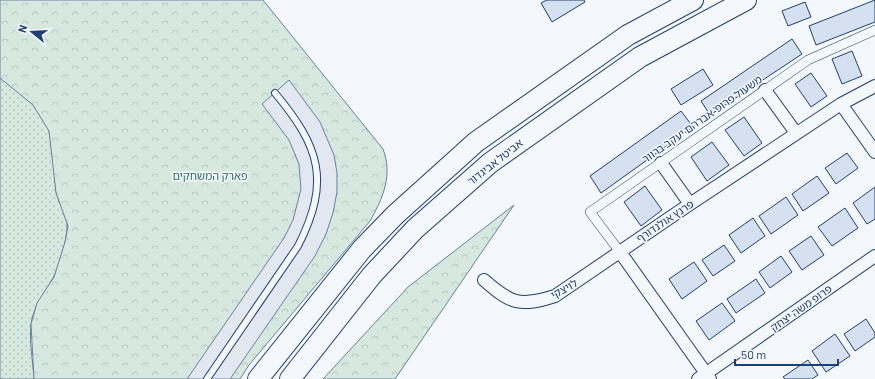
<svg xmlns="http://www.w3.org/2000/svg" width="875" height="379" font-family="Barlow,'Noto Sans Hebrew',sans-serif">
  <defs>
    <pattern id="grass-dots" width="8" height="8" patternUnits="userSpaceOnUse"><rect width="8" height="8" fill="#d7e8df"/><path d="M2 2h.1M6 6h.1" fill="none" stroke="#b8c8c3" stroke-width="1.8" stroke-linecap="round"/></pattern>
    <pattern id="park-crowns" width="20" height="18" patternUnits="userSpaceOnUse"><rect width="20" height="18" fill="#d7e8df"/><path d="M2 6a3 3 0 1 1 6 0M12 15a3 3 0 1 1 6 0" fill="none" stroke="#b8c8c3"/></pattern>
  </defs>
  <rect width="100%" height="100%" fill="#f4f7fb"/>
  <!-- grass -->
  <path fill="url(#grass-dots)" stroke="#687fa3" d="M0,78C19,90 42,109 49,131C55,151 53,173 57,194C59,205 68,216 67,228C66,244 60,264 53,278C45,293 33,307 31,324C29,340 33,363 34,379H0Z"/>
  <!-- park -->
  <path fill="url(#park-crowns)" stroke="#687fa3" d="M0,0H263L383,149C393,175 383,198 370,221L249,365L240,379H34L31,324L37,303L54,277L65,242L68,226L56,193L49,131L33,105L0,78Z
    M514,205L395,379H323L408,287Z"/>
  <!-- parking -->
  <path fill="#e3e8f0" stroke="#687fa3" d="M289,80L320,122L334,155L337,173V192L333,213L326,234L315,256L230,379H187L284,238L293,220L301,189L299,164L289,140L262,104Z"/>
  <!-- building -->
  <path fill="#d5e0f0" stroke="#1d3f73" d="M547,0H584L585,2L552,22L541,3Z
    M875,0V22L816,45L809,26Z
    M805,2L811,17L788,26L782,11Z
    M792,39L802,54L710,115L701,101Z
    M852,51L862,76L842,84L832,59Z
    M703,69L713,85L681,105L671,89Z
    M811,73L827,96L811,107L795,84Z
    M681,111L693,127L601,193L590,176Z
    M744,117L762,143L744,156L725,130Z
    M712,142L729,165L707,181L691,157Z
    M847,153L858,168L836,184L825,168Z
    M817,176L829,193L803,211L792,194Z
    M645,186L662,210L641,226L624,202Z
    M875,187V219L867,224L853,203Z
    M786,197L798,215L771,234L759,216Z
    M845,208L858,228L832,246L818,227Z
    M753,218L765,236L741,253L729,235Z
    M811,236L824,255L802,270L789,251Z
    M724,245L735,261L713,276L702,260Z
    M781,256L792,272L770,288L759,272Z
    M694,262L707,281L682,299L669,279Z
    M756,279L765,293L736,313L727,299Z
    M722,303L735,321L709,340L696,321Z
    M866,319L875,333V337L855,351L844,334Z
    M835,334L850,356L826,372L812,351Z
    M808,360L818,375L812,379H785L783,377Z"/>
  <g fill="none" stroke-linecap="round" stroke-linejoin="round">
    <defs>
      <path id="service" d="M207,379L298,246C331,181 320,147 275,93"/>
      <path id="pedestrian" d="M620,252L590,212L808,60L875,30"/>
      <path id="minor" d="M765,90L796,133
        M841,104L875,152
        M661,163L690,204
        M620,252L710,379
        M484,280C511,304 520,307 555,296L690,204L841,104L875,86
        M698,379L875,256"/>
      <path id="primary" d="M258,379L362,249L395,215L476,142L628,35L693,0
        M290,379L372,275L415,229L490,163L640,57L746,0"/>
    </defs>
    <!-- service casing -->
    <use href="#service" stroke="#1d3f73" stroke-width="8"/>
    <!-- pedestrian casing -->
    <use href="#pedestrian" stroke="#1d3f73" stroke-width="10"/>
    <!-- minor casing -->
    <use href="#minor" stroke="#1d3f73" stroke-width="14"/>
    <!-- primary casing -->
    <use href="#primary" stroke="#1d3f73" stroke-width="22"/>
    <!-- service -->
    <use href="#service" stroke="#f4f7fb" stroke-width="6"/>
    <!-- pedestrian -->
    <use href="#pedestrian" stroke="#f4f7fb" stroke-width="9"/>
    <!-- minor -->
    <use href="#minor" stroke="#f4f7fb" stroke-width="12"/>
    <!-- primary -->
    <use href="#primary" stroke="#f4f7fb" stroke-width="20"/>
  </g>
  <g text-anchor="middle" stroke-width="3" stroke-linejoin="round" paint-order="stroke">
    <!-- street labels -->
    <g font-size="11" fill="#1d3f73" stroke="#f4f7fb">
      <text transform="translate(702 119) rotate(-35)" y="4">משעול פרופ' אברהם יעקב ברוור</text>
      <text transform="translate(495 162) rotate(-38)" y="4">אביטל אביגדור</text>
      <text transform="translate(665 221) rotate(-34)" y="4">פרנץ אולנדורף</text>
      <text transform="translate(564 289) rotate(-29)" y="4">לויצקי</text>
      <text transform="translate(801 308) rotate(-35)" y="4">פרופ משה יצחק</text>
    </g>
    <!-- park labels -->
    <g font-size="11" fill="#2c6c60" stroke="#f4f7fb">
      <text x="210" y="180">פארק המשחקים</text>
    </g>
  </g>
  <!-- north arrow -->
  <g transform="translate(32 32) rotate(288)" stroke="#f4f7fb" stroke-width="3" paint-order="stroke">
  <path d="M0-3L7 15L0 10L-7 15Z" fill="#1d3f73"/>
  <text y="-6" font-size="11" font-weight="bold" text-anchor="middle" fill="#1d3f73">N</text>
  </g>
  <!-- scale -->
  <path d="M735 359v6h103v-6" fill="none" stroke="#1d3f73" stroke-width="2"/>
  <text x="741" y="359" font-size="12" fill="#1d3f73" stroke="#f4f7fb" stroke-width="3" paint-order="stroke">50 m</text>
</svg>
